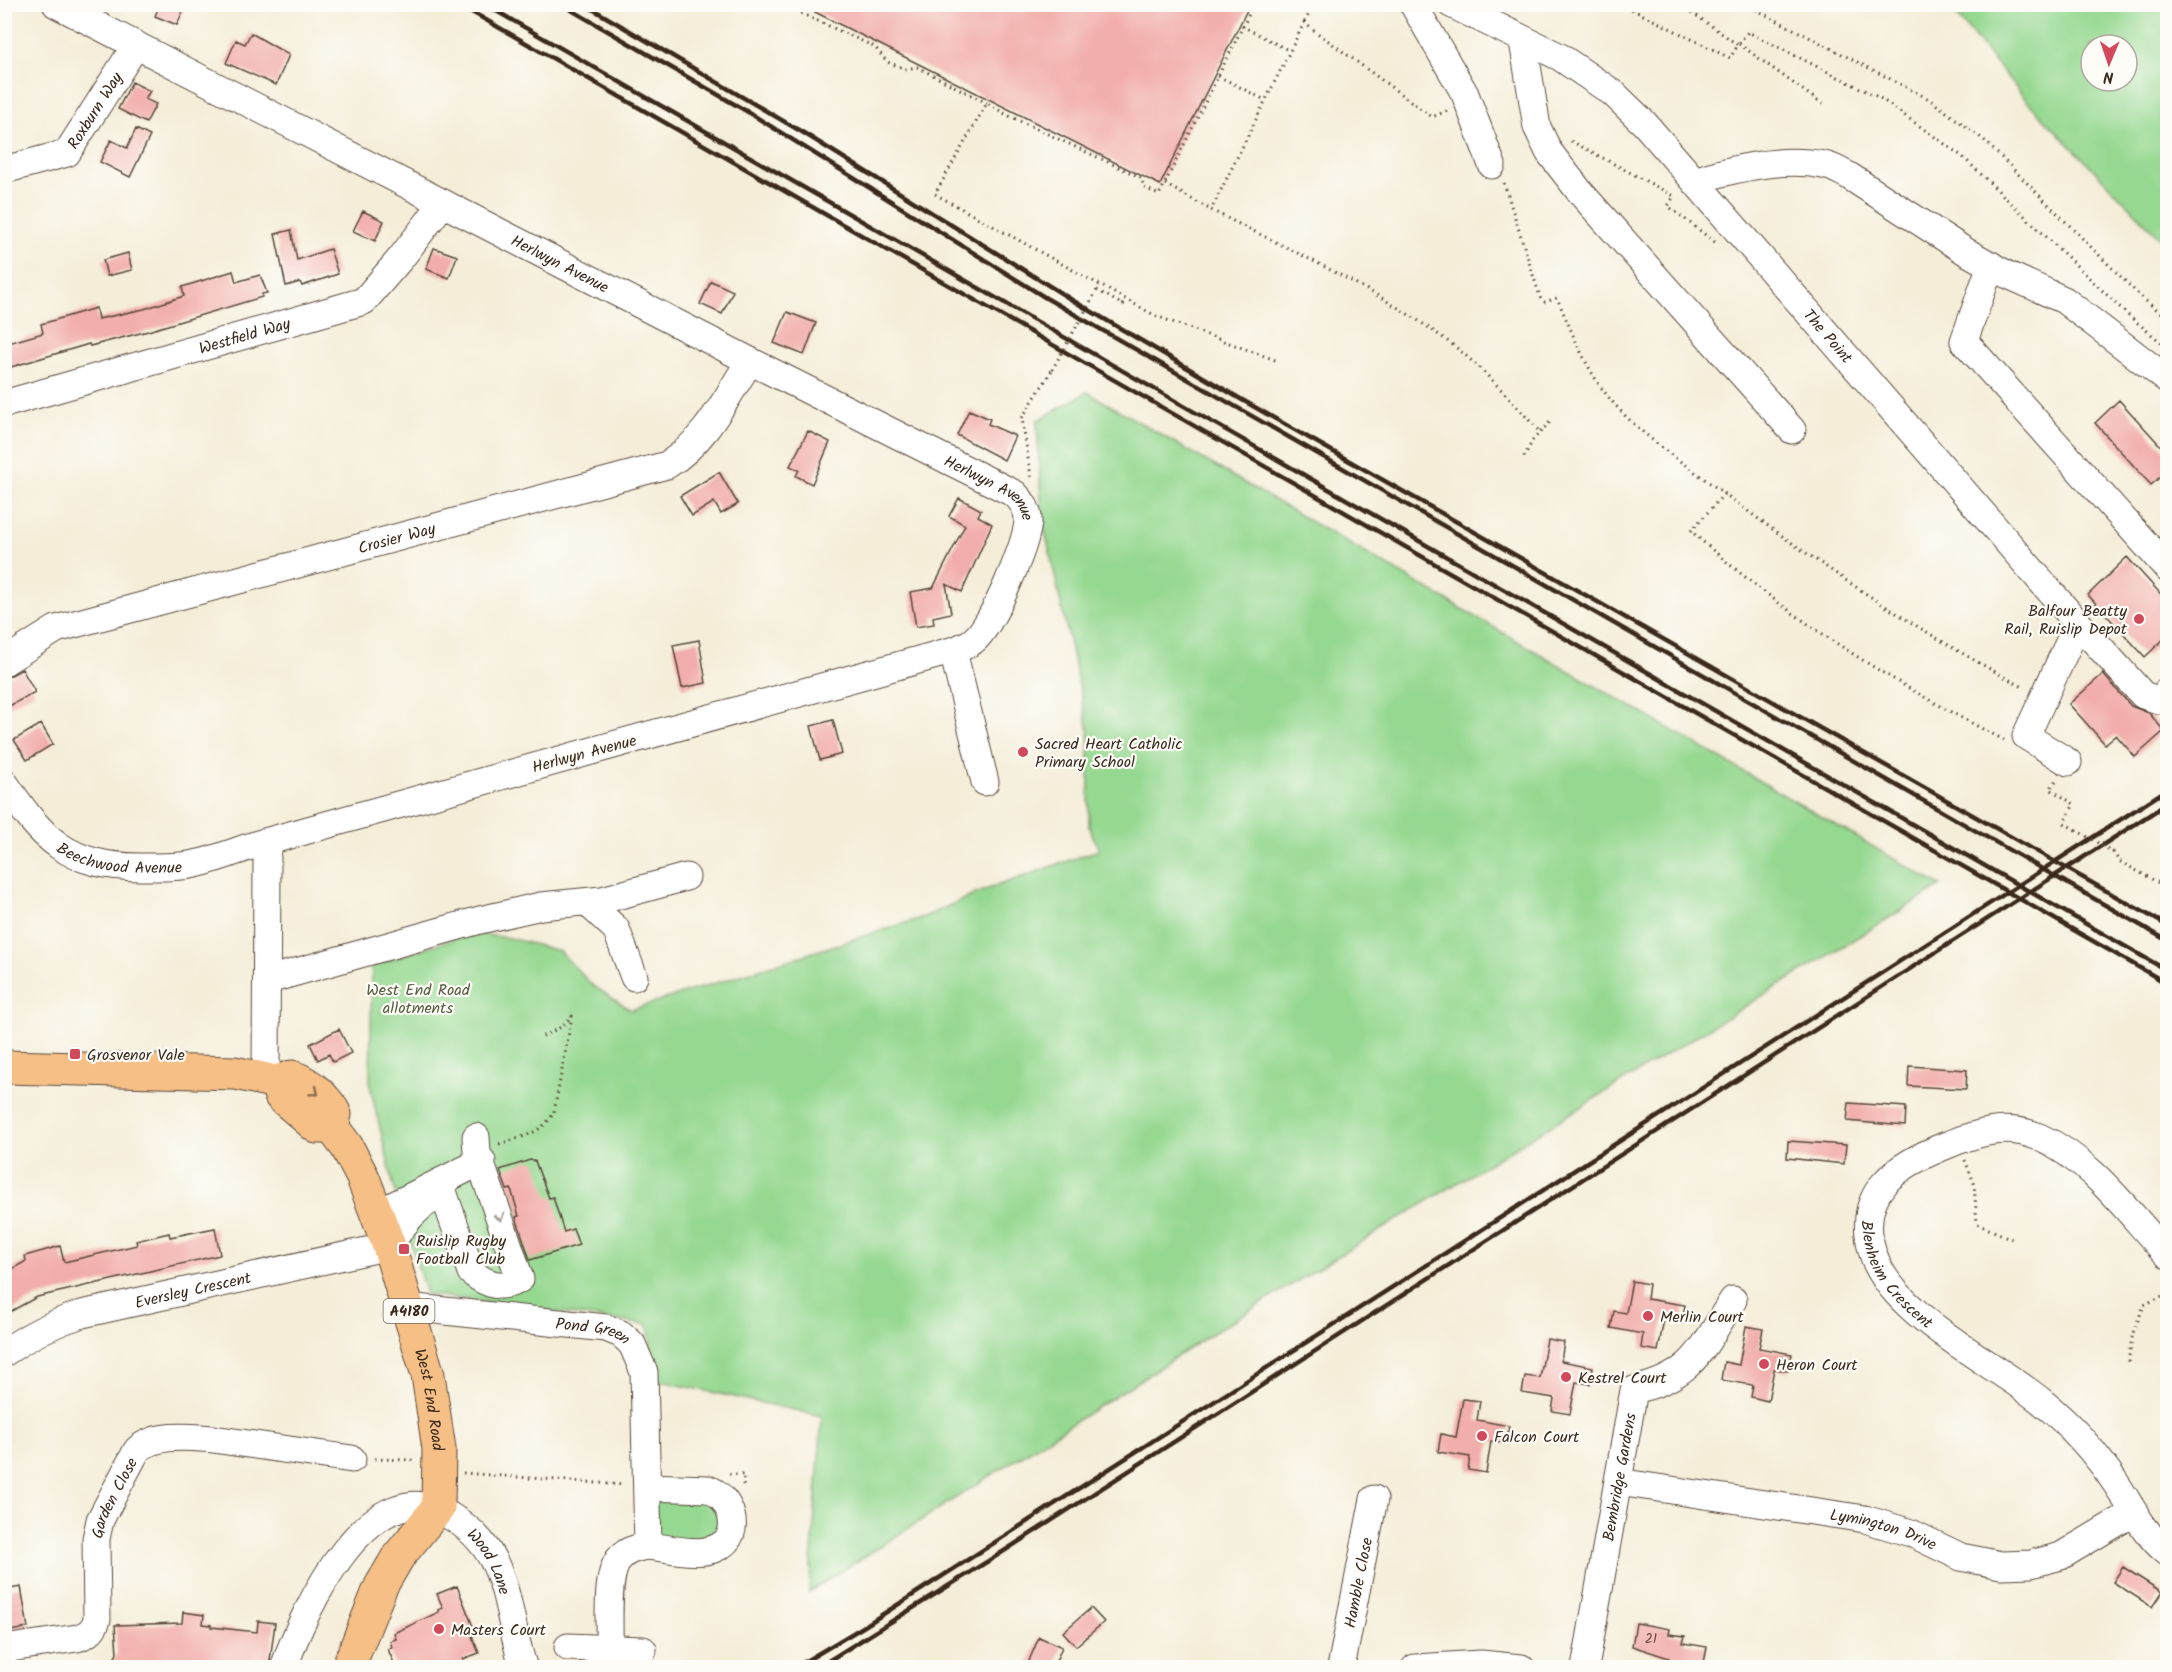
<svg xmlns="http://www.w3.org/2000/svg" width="2172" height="1672" font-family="Kalam,sans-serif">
  <rect width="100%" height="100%" fill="#fdfcf7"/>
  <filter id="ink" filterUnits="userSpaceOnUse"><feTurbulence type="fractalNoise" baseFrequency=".0167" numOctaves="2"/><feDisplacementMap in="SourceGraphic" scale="12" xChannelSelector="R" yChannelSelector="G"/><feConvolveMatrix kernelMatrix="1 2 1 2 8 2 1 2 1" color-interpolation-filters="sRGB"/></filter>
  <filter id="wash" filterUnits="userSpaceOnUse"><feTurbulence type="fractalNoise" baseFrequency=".008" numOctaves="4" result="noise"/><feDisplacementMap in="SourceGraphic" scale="24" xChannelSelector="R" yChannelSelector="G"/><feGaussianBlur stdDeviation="1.35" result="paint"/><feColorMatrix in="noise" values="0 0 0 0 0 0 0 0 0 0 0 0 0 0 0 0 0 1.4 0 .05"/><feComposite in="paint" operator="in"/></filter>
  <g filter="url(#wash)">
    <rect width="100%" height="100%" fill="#f4edd8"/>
    <!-- green -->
    <path fill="#95d890" stroke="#688157" stroke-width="1.5" fill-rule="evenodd" d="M1948,5H2167V245L2028,102ZM2091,45H2127V81H2091Z
      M1087,392L1941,886L1221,1328L809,1592L822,1416L656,1380L648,1325L426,1294L393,1183L370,1086L372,966L471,933L509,938L559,951L593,986L631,1010L924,917L985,890L1099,850L1089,827V731L1042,517L1037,421Z
      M647,1487L708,1489L730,1535L648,1546Z"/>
    <g id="blocks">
      <!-- building -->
      <path fill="#f2aeaa" d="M160,4H186L177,25L155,16Z
        M799,4H1250L1160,185Z
        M251,33L289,55L276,85L226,63L236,40L245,44Z
        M132,82L150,91L145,99L156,104L146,123L118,109Z
        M136,129L150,136L130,177L100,162L111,140L127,148Z
        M363,211L384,221L375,241L353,231Z
        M291,230L297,260L330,249L338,274L302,286L300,282L286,286L275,234Z
        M434,248L457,256L449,278L426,269Z
        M128,253L132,270L107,276L103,260Z
        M233,271L236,282L260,275L267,293L262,294V297L148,331L90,346L89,344L11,367L5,344L43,333L41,324L96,308L98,319L144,309L184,296L182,287Z
        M711,281L733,291L722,314L700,304Z
        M787,312L816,323L804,355L774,343Z
        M2119,400L2168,454V470L2151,485L2095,423Z
        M969,410L990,419L988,424L1015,436L1004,460L957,435Z
        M808,431L830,442L812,484L796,476L799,470L790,466Z
        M719,472L738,504L721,514L714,502L692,516L680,496Z
        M959,498L981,510L978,516L992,524L962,592L946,584L951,613L933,617L934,624L916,627L910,592L933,588L965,525L949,516Z
        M2127,557L2168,602V635L2145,657L2088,595Z
        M699,640L706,683L682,688L673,645Z
        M22,669L35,692L4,709V679Z
        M2103,674L2131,706L2149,713L2164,731L2135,757L2116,735L2105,744L2069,704Z
        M833,720L842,754L820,760L811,726Z
        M41,724L53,744L27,760L14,740Z
        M339,1029L351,1053L333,1062L329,1054L318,1060L310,1044Z
        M1909,1066L1967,1070L1966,1089L1908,1086Z
        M1849,1103L1906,1107L1905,1126L1847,1121Z
        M1788,1141L1846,1145L1844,1164L1787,1158Z
        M530,1160L535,1161L549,1198L553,1197L564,1232L573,1229L579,1245L530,1260L516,1217L519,1216L511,1189L507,1190L500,1170Z
        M215,1228L220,1255L37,1297L4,1315V1274L26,1261L25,1256L60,1246L64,1262L137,1245L136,1241L169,1233L170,1237Z
        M1632,1281L1649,1284L1647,1299L1685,1305L1682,1323L1664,1319L1658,1351L1641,1348L1643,1334L1611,1328L1614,1311L1626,1313Z
        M1746,1326L1763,1329L1759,1348L1792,1354L1788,1371L1774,1369L1768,1401L1751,1397L1753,1385L1721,1380L1724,1362L1739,1365Z
        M1547,1339L1564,1342L1561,1361L1593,1367L1590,1384L1576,1382L1570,1414L1552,1411L1554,1398L1522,1393L1525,1376L1540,1378Z
        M1463,1399L1480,1401L1477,1420L1509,1426L1506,1443L1491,1441L1486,1473L1468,1470L1470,1457L1438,1452L1441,1434L1456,1437Z
        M2123,1567L2162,1592L2152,1607L2113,1582Z
        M457,1586L476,1634L472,1636L479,1653L463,1659L464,1664L456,1668H396L388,1649L392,1647L390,1641L396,1639L394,1633L439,1612L438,1610L443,1608L437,1594Z
        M21,1587L28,1628L4,1632V1590Z
        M1091,1608L1104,1622L1076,1646L1063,1632Z
        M183,1612L204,1615L203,1624L211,1625V1627L257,1632L258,1621L275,1623L269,1668H110L117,1653L115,1625L182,1623Z
        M1636,1623L1670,1629L1669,1634L1685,1636L1683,1643L1707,1647L1703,1668H1667L1669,1658L1632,1646Z
        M1039,1637L1062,1647L1053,1668H1026Z"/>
    </g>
  </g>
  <g filter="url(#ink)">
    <use href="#blocks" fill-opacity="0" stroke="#57473a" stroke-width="1.5"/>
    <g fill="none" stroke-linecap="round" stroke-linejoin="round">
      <defs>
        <g id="minor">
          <path id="s1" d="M56,4L750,361L1015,494C1022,501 1029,511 1028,522C1026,546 992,626 974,640C970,644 963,646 958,649L265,842L267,858L266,1078"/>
          <path d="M1413,4L1465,94L1492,165"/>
          <path id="s2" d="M1451,4L1560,57L1613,93L1645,124L2068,612L2143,695L2158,700L2166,697L2168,690"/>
          <path d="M1523,41L1537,127L1549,152L1580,192L1792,430"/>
          <path id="s3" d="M4,170L67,153L136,45"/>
          <path d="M1697,180C1735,168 1782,157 1823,165C1832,166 1841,172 1849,176L1965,251L2006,274L2064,300L2168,380"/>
          <path d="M1991,265L1964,341L2168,569"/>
          <path id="s4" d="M4,404L364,301L401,258L443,203"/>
          <path d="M953,651L985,782"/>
          <path id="s5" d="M4,662L56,629L667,465C706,441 725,399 750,361"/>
          <path d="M2068,762L2026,736L2078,623"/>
          <path id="s6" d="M4,782C43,840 67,866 140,867C158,867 177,868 195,864C219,859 242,848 265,842"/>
          <path d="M588,903L616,929L634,977"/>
          <path d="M268,980L480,920L541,906L602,900L686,877"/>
          <path d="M440,1183L471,1272C487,1285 502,1290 520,1279L477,1152L476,1137"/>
          <path d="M378,1213L482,1161"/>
          <path id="s7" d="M2168,1255C2129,1214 2092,1160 2039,1137C2007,1123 1976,1133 1947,1145C1897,1165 1854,1191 1873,1254C1892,1315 1993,1362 2041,1401C2071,1425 2096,1453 2117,1485C2133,1509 2144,1534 2168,1553"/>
          <path id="s8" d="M407,1307L606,1328L621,1334L632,1344L644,1372L648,1546C668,1548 700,1557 718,1547C744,1535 731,1496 708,1489L647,1487"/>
          <path id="s9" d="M4,1353C29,1335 53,1323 82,1314L389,1246C402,1226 419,1201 444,1195"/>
          <path id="s10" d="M1618,1482L1865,1519L1911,1533L1961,1557L2001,1565L2031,1564L2061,1556L2133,1513"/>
          <path d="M568,1647L643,1650"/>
          <path id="s11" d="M4,1649L77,1638C88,1635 94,1630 97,1619L96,1539L100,1520L137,1450C156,1433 189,1437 213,1439L352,1459"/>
          <path d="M609,1649C610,1627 606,1582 616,1564C622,1551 635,1548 648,1546"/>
          <path id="s12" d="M284,1668C303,1610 371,1465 450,1516C467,1526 482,1540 492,1558C510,1590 511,1632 524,1668"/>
          <path id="s13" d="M1341,1668L1374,1499"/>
          <path d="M1415,1668L1481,1664L1521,1668"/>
          <path id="s14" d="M1585,1668L1634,1390C1695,1376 1701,1349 1733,1300"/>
        </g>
        <g id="major">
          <path d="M4,1067L235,1073L276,1082L292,1077C310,1083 326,1098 335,1114L332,1127"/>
          <path d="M276,1082L281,1096L317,1127H332"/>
          <path id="s15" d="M332,1127L347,1147L363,1178L389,1246L428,1375L439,1449L438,1508L398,1557L381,1586L348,1668"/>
        </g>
      </defs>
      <!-- minor casing -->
      <use href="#minor" stroke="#57473a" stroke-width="29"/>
      <!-- major casing -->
      <use href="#major" stroke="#57473a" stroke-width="35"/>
      <!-- path -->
      <path stroke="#57473a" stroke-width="3" stroke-dasharray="1.5 4.5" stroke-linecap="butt" d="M802,4L798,12L875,47L887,62L906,69L917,67L987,103
        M1254,4L1159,195L1145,188L1140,177L1007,115L987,103L935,194L1156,316L1278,361
        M1296,4L1309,14L1304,23
        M1621,4L1730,58L1738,45L1680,4
        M1745,4L1929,99L1984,140L2142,298L2168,318
        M1242,26L1290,51
        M1739,43L1748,32L1880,98L1963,157L2129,316L2168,348
        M1739,44L1825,106
        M1218,76L1265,100
        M1447,111L1432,117L1304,23L1211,210C1288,249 1371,286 1442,337C1479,363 1509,398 1540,432
        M1571,141L1674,196L1668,206L1716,243
        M1504,183L1541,300L1545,302L1557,298C1572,332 1586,370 1610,399C1640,435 1683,463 1721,491C1819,565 1916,630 2025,688
        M1165,184L1211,210
        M1097,290L1123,305L1125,301
        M1524,457L1533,440L1550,422
        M1031,477L1022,418L1052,370
        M1724,494L1691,531C1786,617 1891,682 2004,740
        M2056,781L2050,789L2074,804L2064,823L2076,830
        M2113,852L2119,861L2168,888
        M499,1144C522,1137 542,1134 554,1112L572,1016L561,1027L539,1038
        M1965,1160L1974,1183L1977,1224L2012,1239
        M2128,1362L2133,1333L2144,1305L2168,1293
        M375,1459L413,1460
        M463,1473L624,1485
        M729,1474L744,1475L743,1487"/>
      <!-- minor -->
      <use href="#minor" stroke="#fff" stroke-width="27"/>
      <!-- major -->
      <use href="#major" stroke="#f5bf86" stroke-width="33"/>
      <!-- rail -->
      <path stroke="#3b2a1e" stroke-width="4.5" d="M458,4L2168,984
        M484,4L2168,971
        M561,4L748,112L1046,298L2168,941
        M584,4L802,132L1072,300L1244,401L2168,926
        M794,1668L863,1627L2168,789
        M817,1668L1001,1553L2168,803"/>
      <!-- path-bridge -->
      <path stroke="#57473a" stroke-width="3" stroke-dasharray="1.5 4.5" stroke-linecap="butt" d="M1052,370L1097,290
        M2076,830L2113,852"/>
    </g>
    <!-- one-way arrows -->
    <defs><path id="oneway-chevron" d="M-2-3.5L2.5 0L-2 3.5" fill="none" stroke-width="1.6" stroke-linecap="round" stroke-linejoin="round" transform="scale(1.5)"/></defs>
    <use stroke="#8f6d4d" href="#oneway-chevron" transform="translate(315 1092) rotate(39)"/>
    <use stroke="#a79f9a" href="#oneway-chevron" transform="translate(500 1217) rotate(72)"/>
  </g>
  <!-- markers -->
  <g fill="#d1495b" stroke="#fdfcf7" stroke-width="2">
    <circle cx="2139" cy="619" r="6"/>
    <circle cx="1023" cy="752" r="6"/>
    <rect x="69" y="1048" width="12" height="12" rx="3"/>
    <rect x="398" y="1243" width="12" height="12" rx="3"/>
    <circle cx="1648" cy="1316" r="6"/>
    <circle cx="1764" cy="1364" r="6"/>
    <circle cx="1566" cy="1377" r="6"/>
    <circle cx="1482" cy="1436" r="6"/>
    <circle cx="439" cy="1629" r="6"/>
  </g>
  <g text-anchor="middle" stroke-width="4.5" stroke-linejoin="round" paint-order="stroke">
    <!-- number labels -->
    <g font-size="14" fill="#694b41">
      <text x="1651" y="1643">21</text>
    </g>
    <!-- shield labels -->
    <rect fill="#fdfcf7" stroke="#75695f" stroke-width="1.5" x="383.5" y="1299" width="51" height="24" rx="4.5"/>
    <g font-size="15" font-weight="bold" fill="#3b2a1e">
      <text x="409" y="1316">A4180</text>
    </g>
    <!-- street labels -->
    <g font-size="16" fill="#3b2a1e" stroke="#fdfcf7">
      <text dy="6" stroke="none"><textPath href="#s3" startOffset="116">Roxburn Way</textPath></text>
      <text dy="6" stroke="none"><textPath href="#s1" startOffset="567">Herlwyn Avenue</textPath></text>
      <text dy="6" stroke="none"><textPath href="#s4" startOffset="250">Westfield Way</textPath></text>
      <text dy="6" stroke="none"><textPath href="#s2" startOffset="510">The Point</textPath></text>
      <text dy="6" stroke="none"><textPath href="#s1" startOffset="1053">Herlwyn Avenue</textPath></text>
      <text dy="6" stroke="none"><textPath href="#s5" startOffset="414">Crosier Way</textPath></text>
      <text transform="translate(584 753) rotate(-15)" y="6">Herlwyn Avenue</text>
      <text dy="6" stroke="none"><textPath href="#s6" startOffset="148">Beechwood Avenue</textPath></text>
      <text dy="6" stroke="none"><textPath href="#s7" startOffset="450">Blenheim Crescent</textPath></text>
      <text dy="6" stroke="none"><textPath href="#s9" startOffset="201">Eversley Crescent</textPath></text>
      <text dy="6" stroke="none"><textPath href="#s8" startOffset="188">Pond Green</textPath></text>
      <text dy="6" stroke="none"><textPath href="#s15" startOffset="292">West End Road</textPath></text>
      <text dy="6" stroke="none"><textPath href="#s14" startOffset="194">Bembridge Gardens</textPath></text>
      <text dy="6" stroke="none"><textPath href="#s11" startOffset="228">Garden Close</textPath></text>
      <text dy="6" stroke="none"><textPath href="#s10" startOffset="270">Lymington Drive</textPath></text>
      <text dy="6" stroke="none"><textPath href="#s12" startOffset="318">Wood Lane</textPath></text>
      <text dy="6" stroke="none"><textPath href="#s13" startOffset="87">Hamble Close</textPath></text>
    </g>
    <!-- poi labels -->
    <g font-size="16" fill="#3b2a1e" stroke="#fdfcf7" text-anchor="start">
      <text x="2127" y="616" text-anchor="end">Balfour Beatty<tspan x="2127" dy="18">Rail, Ruislip Depot</tspan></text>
      <text x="1035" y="749">Sacred Heart Catholic<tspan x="1035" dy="18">Primary School</tspan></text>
      <text x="87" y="1060">Grosvenor Vale</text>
      <text x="416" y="1246">Ruislip Rugby<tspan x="416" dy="18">Football Club</tspan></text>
      <text x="1660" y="1322">Merlin Court</text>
      <text x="1776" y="1370">Heron Court</text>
      <text x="1578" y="1383">Kestrel Court</text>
      <text x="1494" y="1442">Falcon Court</text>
      <text x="451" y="1635">Masters Court</text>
    </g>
    <!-- park labels -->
    <g font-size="16" fill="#565e40" stroke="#fdfcf7">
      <text x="418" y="995">West End Road<tspan x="418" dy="18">allotments</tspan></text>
    </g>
  </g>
  <!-- margin -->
  <rect width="2172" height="1672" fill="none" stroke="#fdfcf7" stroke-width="24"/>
  <!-- north arrow -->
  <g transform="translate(2109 63) rotate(182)"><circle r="28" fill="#fdfcf7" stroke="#afa8a0" stroke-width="1.5"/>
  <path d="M0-4.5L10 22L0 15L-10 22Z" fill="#d1495b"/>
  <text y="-9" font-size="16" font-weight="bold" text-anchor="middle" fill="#3b2a1e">N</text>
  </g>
</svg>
